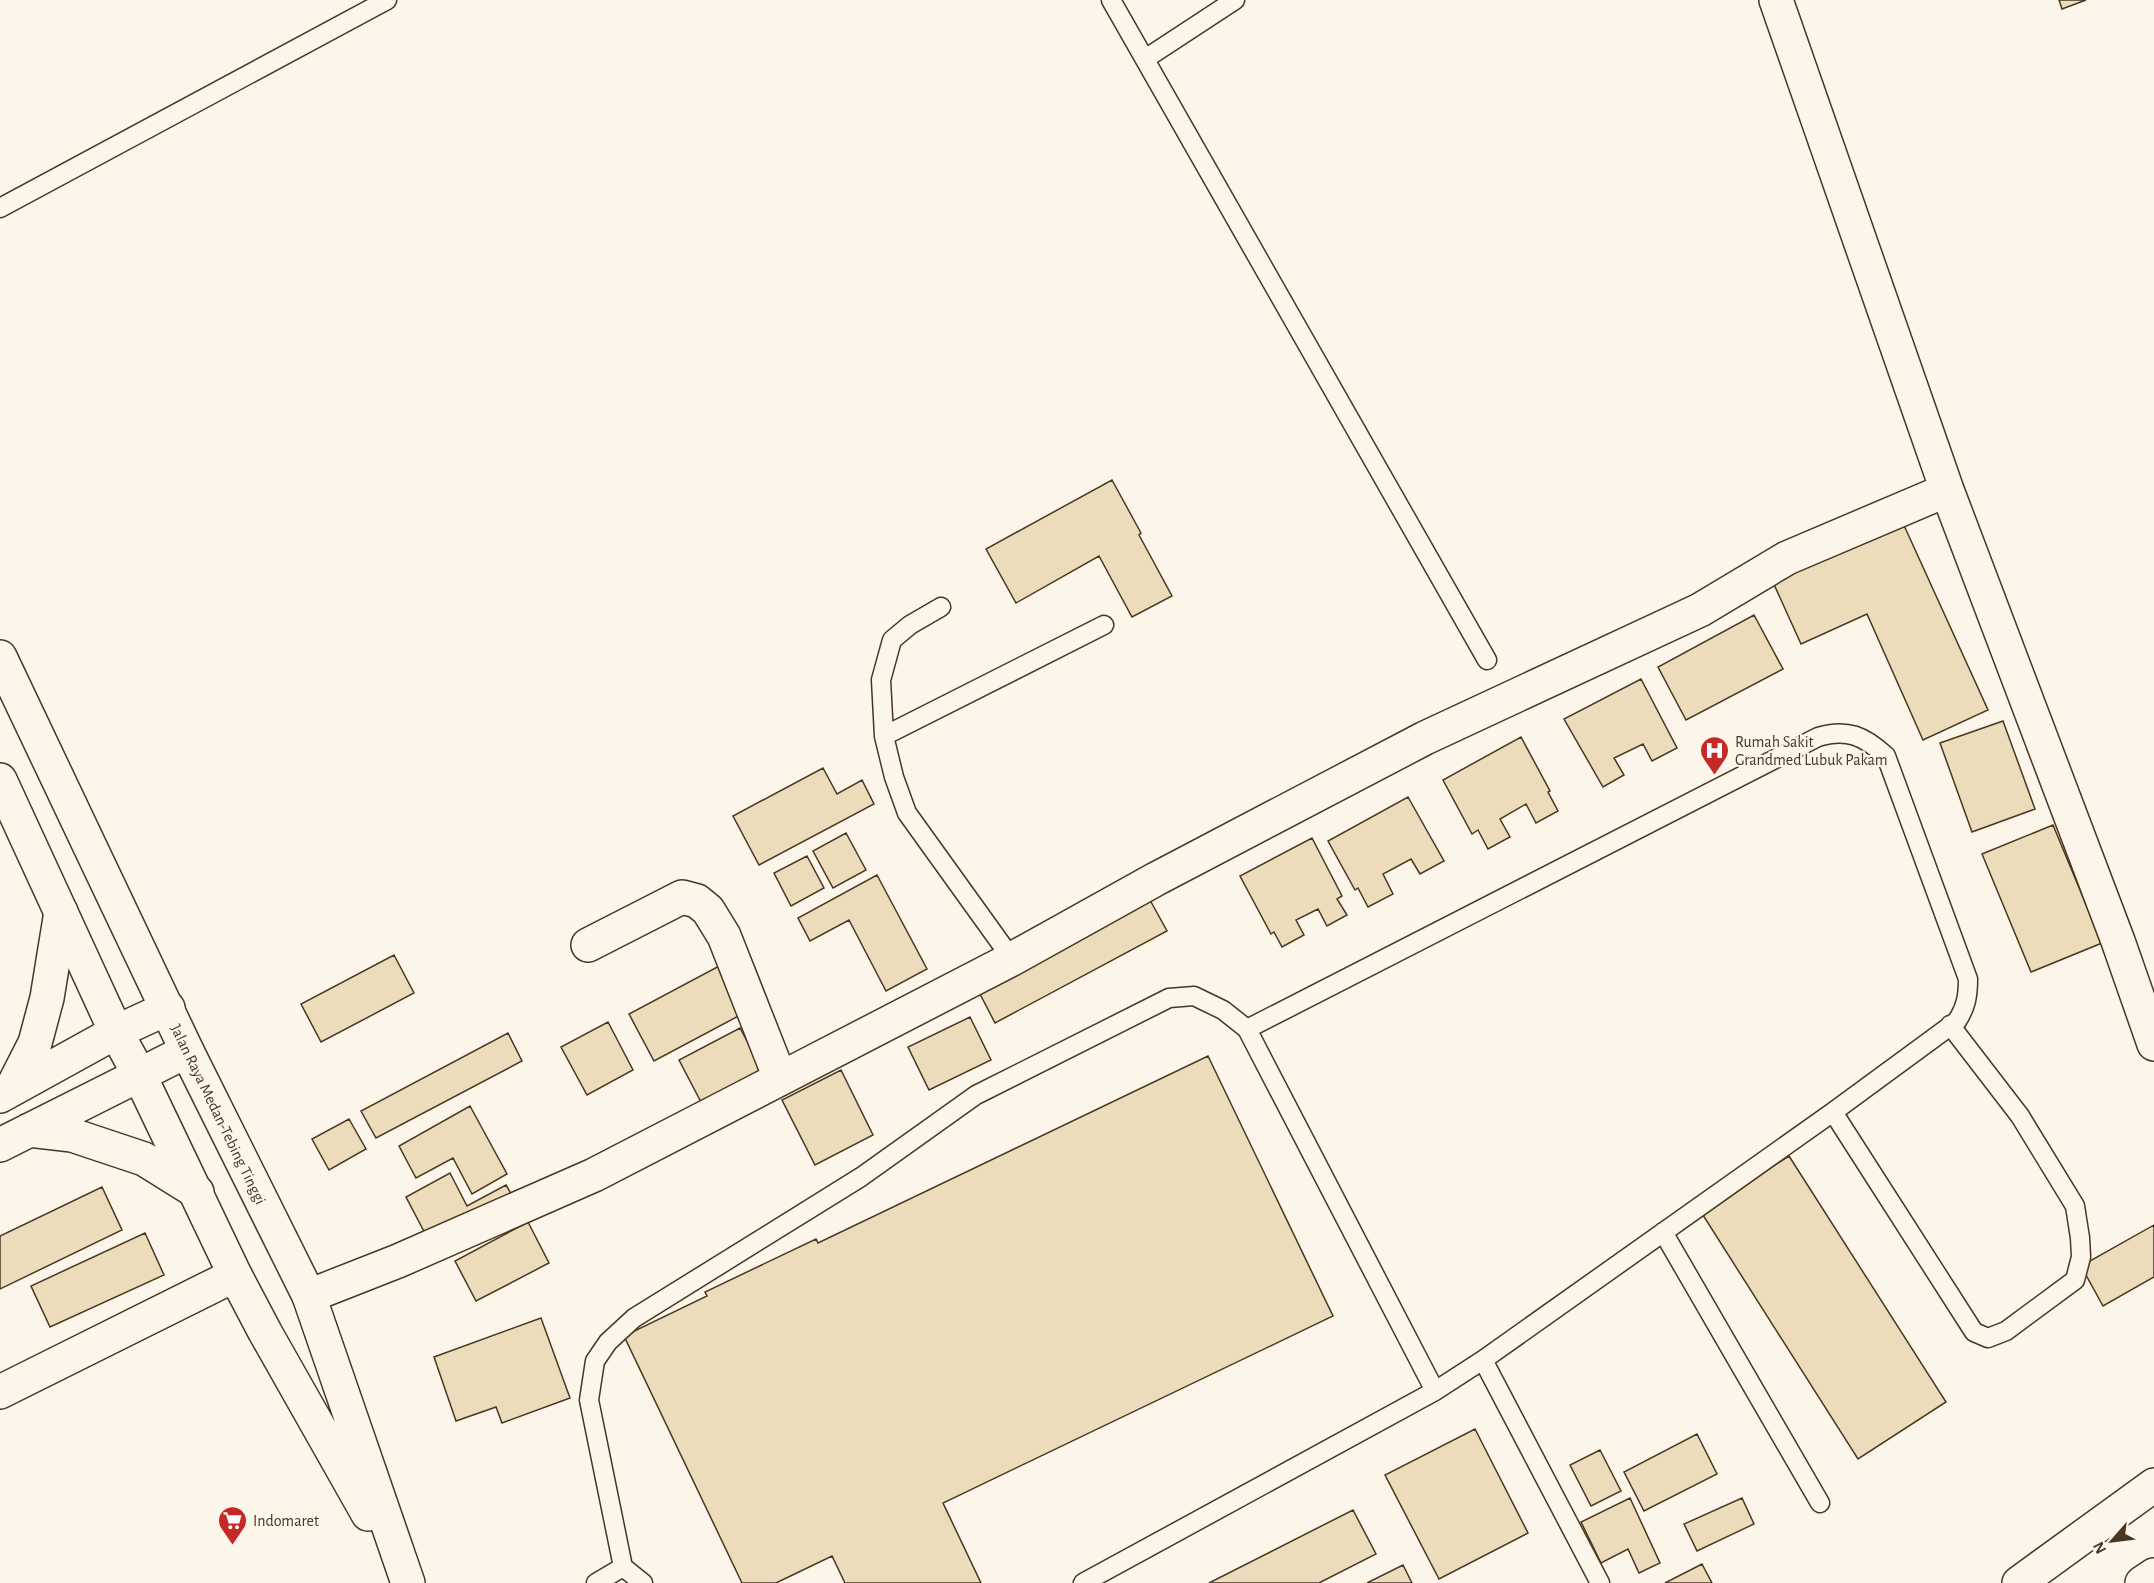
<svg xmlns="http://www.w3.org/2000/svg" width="2154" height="1583" font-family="'Alegreya Sans',sans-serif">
  <rect width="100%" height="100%" fill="#fbf6e9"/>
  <!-- building -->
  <path fill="#ecdcbc" stroke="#4a3520" stroke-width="1.5" d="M2059,0H2086L2062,9Z
    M1112,480L1141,533L1139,535L1172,596L1132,617L1099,556L1016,603L986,549Z
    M1902,521L1988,710L1923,740L1867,614L1801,644L1772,580Z
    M1754,615L1783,669L1686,720L1658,667Z
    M1641,679L1677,748L1652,761L1643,744L1614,758L1624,775L1603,787L1564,719Z
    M2003,721L2035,809L1972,832L1940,743Z
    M1521,737L1550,791L1548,792L1558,811L1536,823L1526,804L1500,819L1510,837L1488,849L1478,830L1472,834L1443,780Z
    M823,768L837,794L862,780L874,804L759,865L733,816Z
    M1408,797L1444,861L1420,874L1411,859L1383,874L1393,894L1368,907L1358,888L1355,890L1328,841Z
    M2053,825L2102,943L2031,972L1982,854Z
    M846,833L866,870L833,888L813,851Z
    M1312,838L1342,896L1337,899L1347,915L1327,926L1318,909L1296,920L1304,935L1282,947L1274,932L1271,934L1240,876Z
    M807,856L824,888L791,906L774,873Z
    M877,875L927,969L886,991L849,920L810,941L798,918Z
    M1150,900L1167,931L995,1023L979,992Z
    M394,955L414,993L321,1042L301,1004Z
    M721,965L746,1012L654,1061L629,1014Z
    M970,1017L991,1060L929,1090L908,1047Z
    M608,1022L633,1070L587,1095L561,1047Z
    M740,1028L762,1069L701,1102L679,1060Z
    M508,1033L522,1061L376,1138L361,1111Z
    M1208,1056L1333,1316L943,1503L981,1583H845L832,1556L776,1583H742L624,1336L707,1296L705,1292L816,1239L818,1243Z
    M841,1070L873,1135L815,1165L782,1100Z
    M470,1106L507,1174L472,1194L453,1158L416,1178L399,1146Z
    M349,1119L366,1149L329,1170L312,1139Z
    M1789,1156L1946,1402L1858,1459L1701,1212Z
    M450,1173L467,1206L506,1185L513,1197L429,1241L406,1197Z
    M102,1187L122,1230L0,1289V1236Z
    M528,1222L549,1263L476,1301L455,1261Z
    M2154,1225V1277L2103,1306L2081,1266Z
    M145,1233L164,1275L50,1327L31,1286Z
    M541,1318L570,1398L502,1423L496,1407L456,1421L434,1357Z
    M1475,1429L1528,1533L1439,1579L1385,1475Z
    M1697,1434L1717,1474L1644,1511L1624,1472Z
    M1600,1450L1621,1491L1591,1506L1570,1465Z
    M1630,1498L1660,1563L1639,1573L1628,1549L1601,1563L1581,1522Z
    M1742,1498L1754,1524L1697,1551L1684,1524Z
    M1353,1510L1376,1554L1319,1583H1209Z
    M1702,1564L1712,1583H1665Z
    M1403,1565L1412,1583H1367Z"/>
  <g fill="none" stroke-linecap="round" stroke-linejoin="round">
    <defs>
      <path id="service" d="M1111,0L1487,660
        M1145,59L1235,0
        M0,208L387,0
        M941,607L910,625L892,640L881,680L884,736L894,777L907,813L1012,959
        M884,736L1104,625
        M1247,1029L1435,1391
        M1833,1112L1974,1332L1988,1338L2006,1331L2075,1280L2081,1257L2080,1238L2075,1206L2020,1116L1950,1025
        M1663,1232L1820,1503
        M1483,1360L1600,1583
        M596,1583L623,1567
        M643,1583L623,1567L589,1400L595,1361L608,1342L634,1318L861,1177L976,1095L1169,998L1194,996L1223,1010L1247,1029L1818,737C1847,728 1864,736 1886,756L1968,979C1968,996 1966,1007 1957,1021L1833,1112L1483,1360L1435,1391L1083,1583"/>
      <path id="minor" d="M1776,0L1947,490L2118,941L2154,1044
        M588,945L682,897L697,901L708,910L724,936L780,1078
        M309,1296L398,1261L594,1175L1012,959L1156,879L1425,738L1700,610L1787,558L1947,490
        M0,1392L235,1275"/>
      <path id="trunk" d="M0,657L187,1051L309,1296L408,1583
        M0,780L116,1032L139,1074L235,1275L265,1332L368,1514"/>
      <path id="motorway" d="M11,1090L35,1043L47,998L61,912
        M0,1096L116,1032L168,1008
        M29,1130L72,1135L144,1159L197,1192
        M0,1145L187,1051
        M2019,1583L2154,1485
        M2142,1583L2154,1575"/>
    </defs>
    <!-- service casing -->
    <use href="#service" stroke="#4a3520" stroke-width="21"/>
    <!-- minor casing -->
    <use href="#minor" stroke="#4a3520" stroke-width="36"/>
    <!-- trunk casing -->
    <use href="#trunk" stroke="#4a3520" stroke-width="36"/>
    <!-- motorway casing -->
    <use href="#motorway" stroke="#4a3520" stroke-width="36"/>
    <!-- service -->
    <use href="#service" stroke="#fbf6e9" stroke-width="18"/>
    <!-- minor -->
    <use href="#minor" stroke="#fbf6e9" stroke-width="33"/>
    <!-- trunk -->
    <use href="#trunk" stroke="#fbf6e9" stroke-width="33"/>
    <!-- motorway -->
    <use href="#motorway" stroke="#fbf6e9" stroke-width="33"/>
  </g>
  <!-- icons -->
  <defs>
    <symbol id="hospital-pin" viewBox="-11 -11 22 30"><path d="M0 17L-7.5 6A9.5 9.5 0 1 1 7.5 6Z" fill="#c62828" stroke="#fbf6e9"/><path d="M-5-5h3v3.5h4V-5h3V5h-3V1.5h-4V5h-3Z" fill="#fff"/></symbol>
    <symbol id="supermarket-pin" viewBox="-11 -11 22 30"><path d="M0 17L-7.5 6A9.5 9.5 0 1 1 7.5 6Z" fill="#c62828" stroke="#fbf6e9"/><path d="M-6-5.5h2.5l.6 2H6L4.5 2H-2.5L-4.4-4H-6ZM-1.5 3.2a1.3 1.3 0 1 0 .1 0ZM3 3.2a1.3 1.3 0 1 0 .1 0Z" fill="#fff"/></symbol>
  </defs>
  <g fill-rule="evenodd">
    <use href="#hospital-pin" x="1698" y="734" width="33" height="45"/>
    <use href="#supermarket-pin" x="216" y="1504" width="33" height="45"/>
  </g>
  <g text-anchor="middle" stroke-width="4.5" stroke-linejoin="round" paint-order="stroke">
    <!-- poi labels -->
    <g font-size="16" fill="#4a3520" stroke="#fbf6e9" text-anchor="start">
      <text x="1735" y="747">Rumah Sakit<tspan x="1735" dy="18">Grandmed Lubuk Pakam</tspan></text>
      <text x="253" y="1526">Indomaret</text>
    </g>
    <!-- street labels -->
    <g font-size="16" fill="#4a3520" stroke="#fbf6e9">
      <text transform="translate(219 1114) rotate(64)" y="6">Jalan Raya Medan-Tebing Tinggi</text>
    </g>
  </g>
  <!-- north arrow -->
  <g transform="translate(2112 1541) rotate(242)" stroke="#fbf6e9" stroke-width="4.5" paint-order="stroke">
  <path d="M0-4.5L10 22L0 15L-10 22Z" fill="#4a3520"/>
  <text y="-9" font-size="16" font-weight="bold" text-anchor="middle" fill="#4a3520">N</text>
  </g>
</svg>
